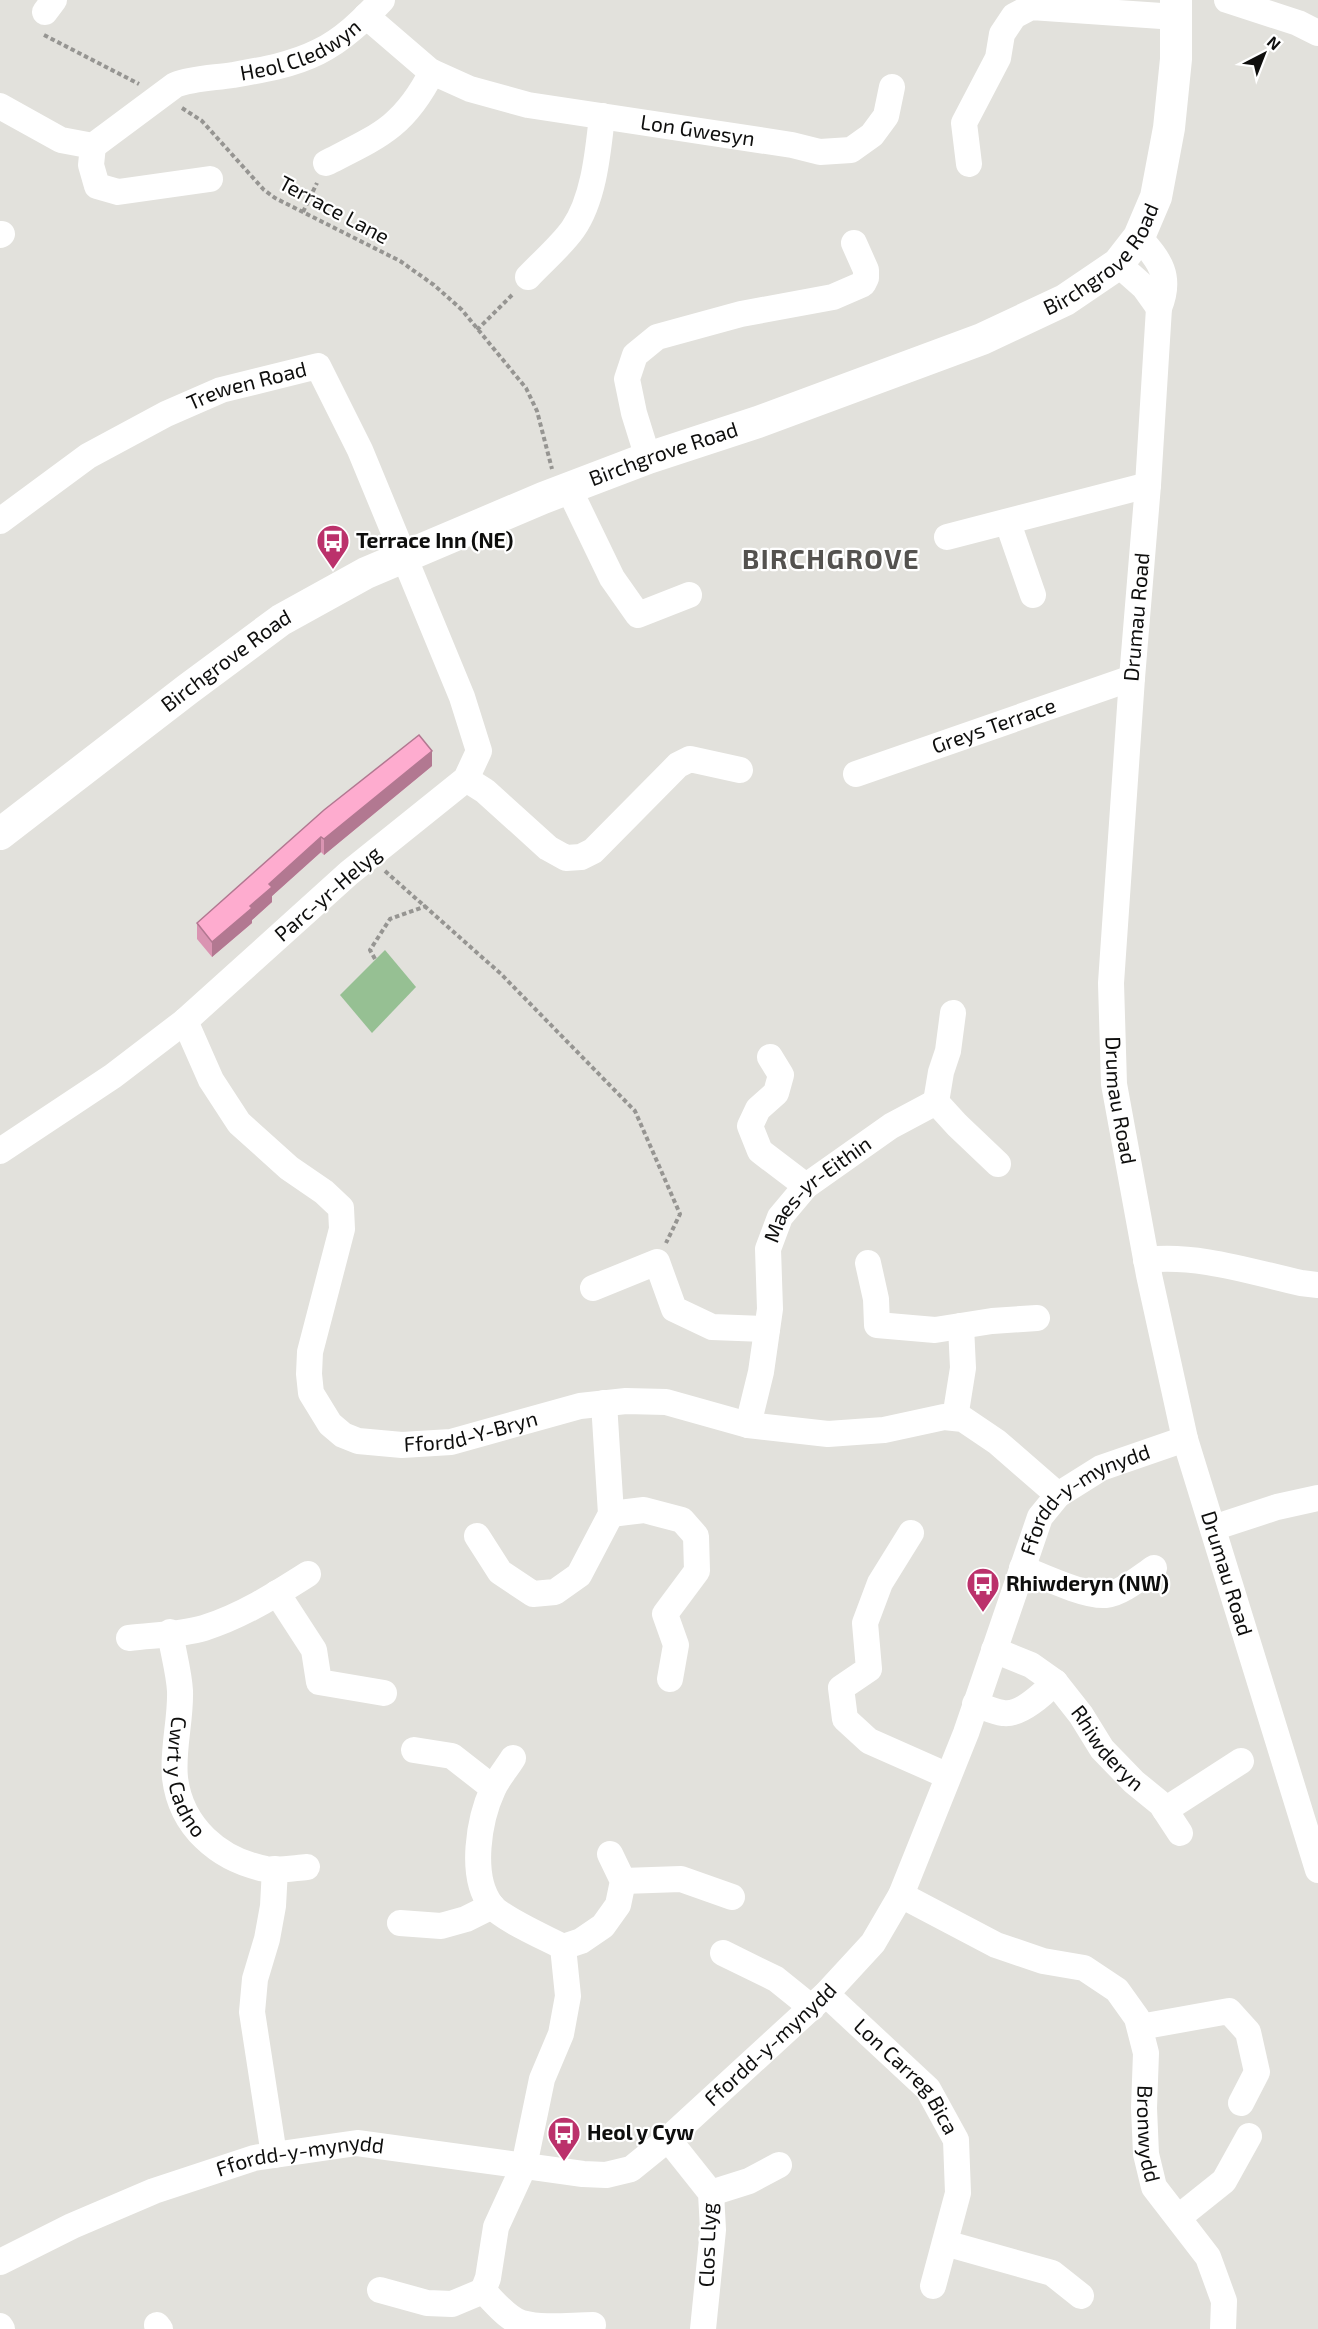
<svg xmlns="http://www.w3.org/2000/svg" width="1318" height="2329" font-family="'Exo 2',sans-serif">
  <rect width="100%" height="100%" fill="#e2e1dc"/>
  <!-- green -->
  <path fill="#96c093" d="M385,950L416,987L372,1033L340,995Z"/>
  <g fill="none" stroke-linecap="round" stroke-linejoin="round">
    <!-- path -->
    <path stroke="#969592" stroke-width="4" stroke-dasharray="4.5 3" stroke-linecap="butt" d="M44,35L139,84
      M182,108L202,121L264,190L275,198L400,261L434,285L462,310L526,388L537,411L552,469
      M303,212L317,183
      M477,330L513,294
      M385,871L501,974L635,1111L680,1214L666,1243
      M375,959L370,950L390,919L426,906"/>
    <!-- minor -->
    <g stroke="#fff" stroke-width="26">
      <path d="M1227,0L1298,23L1318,33"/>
      <path d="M45,12L54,0"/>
      <path id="s1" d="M366,16L430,71L470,89L528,105L792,145L820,152L851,150L872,135L886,116L892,87"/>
      <path id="s2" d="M0,106L61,140L93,146L175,85C193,78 214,78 233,75C262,70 292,65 318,52C343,40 363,20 382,0"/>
      <path d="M93,146L91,165L97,186L118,192L210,179"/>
      <path d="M326,163C379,136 404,127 432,72"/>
      <path d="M969,164L964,123L998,58L1002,34L1014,16L1031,7L1176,17"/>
      <path d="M0,235L2,234"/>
      <path id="s3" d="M1139,237C1160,261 1172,276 1159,308L1148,485L1132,678L1111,983L1114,1084L1149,1275L1185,1439L1318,1870"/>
      <path d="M1118,264L1144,287L1159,308"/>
      <path d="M528,277C543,261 561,246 573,229C594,199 598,152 602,116"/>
      <path d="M648,458L634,413L627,379L635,355L657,337L741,314L833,297L863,284L866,278V270L854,243"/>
      <path d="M569,489L612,578L638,615L689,595"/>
      <path id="s4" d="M0,521L88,456L166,414L221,390L318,366L360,450L462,697L479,751L466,779L349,873L185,1021L113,1076L0,1151"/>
      <path d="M1008,523L1033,595"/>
      <path d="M947,537L1148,485"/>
      <path id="s5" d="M856,774L1132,678"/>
      <path d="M466,779L485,791L548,848L566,858L581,857L593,851L678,765L690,759L740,770"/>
      <path d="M953,1013L948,1051L941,1072L936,1102L957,1125L998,1164"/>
      <path id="s6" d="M185,1021L211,1080L239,1123L289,1168L324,1192L341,1208L342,1229L310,1352L309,1374L311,1393L330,1424L343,1435L358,1441L402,1445L451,1442L580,1406L626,1401L666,1402L748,1425L828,1434L884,1430L944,1417L963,1419L997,1442L1058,1495"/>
      <path d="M770,1057L781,1075L776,1093L758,1109L750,1126L760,1151L806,1186"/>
      <path d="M1146,1260C1198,1254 1251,1272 1301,1283L1318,1285"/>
      <path d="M868,1263L876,1299L877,1325L935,1330L992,1321L1037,1318"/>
      <path d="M593,1288L657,1262L674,1309L712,1327L767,1329"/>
      <path d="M955,1418L963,1368L961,1326"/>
      <path id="s7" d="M748,1425L761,1372L770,1309L768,1249L780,1217L806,1186L891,1126L936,1102"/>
      <path d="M611,1514L644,1510L682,1520L696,1536L697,1571L665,1614L676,1645L670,1679"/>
      <path d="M1213,1528L1277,1507L1318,1498"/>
      <path d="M911,1533L880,1583L865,1623L869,1669L841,1688L845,1719L869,1741L948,1776"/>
      <path d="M477,1536L500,1572L533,1594L555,1592L579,1575L611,1514L604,1403"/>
      <path d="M1022,1568C1042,1576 1086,1597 1106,1595C1121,1594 1142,1576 1154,1568"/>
      <path d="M277,1593L314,1650L319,1682L384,1693"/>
      <path id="s8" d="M170,1632C173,1652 179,1672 180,1691C181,1720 172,1750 175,1778C181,1827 219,1860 266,1869C279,1871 294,1868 307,1867"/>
      <path d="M129,1638C153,1635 181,1635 204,1628C242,1616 275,1595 308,1574"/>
      <path id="s9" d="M994,1650L1031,1665L1055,1682L1081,1715L1102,1749L1134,1782L1161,1804L1180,1833"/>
      <path d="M975,1704C984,1707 994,1712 1003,1713C1020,1716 1044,1693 1055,1682"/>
      <path d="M414,1750L452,1756L493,1788"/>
      <path d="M513,1758C507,1768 498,1778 493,1789C479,1819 469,1876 491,1905C502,1919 546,1938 563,1947L581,1941L603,1926L618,1905L623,1881L610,1854"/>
      <path d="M1165,1810L1241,1761"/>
      <path d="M623,1881L681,1879L732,1897"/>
      <path id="s10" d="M901,1895L996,1945L1043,1961L1084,1968L1117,1990L1137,2018L1146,2053L1144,2108L1146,2154L1154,2187L1208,2257L1224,2301L1223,2329"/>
      <path d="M400,1923L441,1926L466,1919L492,1906"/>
      <path d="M723,1953L776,1979L812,2008"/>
      <path id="s11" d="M826,1994L928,2089L956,2140L958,2193L933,2286"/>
      <path d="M1140,2027L1229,2011L1248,2032L1257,2072L1241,2103"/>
      <path d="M668,2139L711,2193L713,2230L703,2329"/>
      <path d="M274,2155L252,2012L255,1979L267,1939L273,1906L275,1869"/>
      <path d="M711,2193L749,2181L779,2165"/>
      <path d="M1179,2217L1224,2181L1249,2136"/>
      <path d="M945,2243L1052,2273L1081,2296"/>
      <path id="s12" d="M0,2262L72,2226L154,2191L254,2158L357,2143L583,2174L606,2175L631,2169L668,2139L826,1994L873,1943L901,1895L966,1733L1040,1517L1058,1495L1101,1468L1185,1439"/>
      <path d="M380,2290L427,2303L452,2304L483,2291C494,2301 507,2319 522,2323C544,2329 571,2325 593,2325"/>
      <path d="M483,2291L488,2278L496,2227L524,2166L542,2079L561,2034L568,1996L563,1947"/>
      <path d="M157,2325L160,2329"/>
      <path d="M0,2326L2,2329"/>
    </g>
    <!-- major -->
    <path stroke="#fff" stroke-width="32" id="s13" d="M0,834L188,689L281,620L366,573L543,498L648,458L758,422L982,339L1065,300L1118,264L1139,237L1156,197L1169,128L1176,59V0"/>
  </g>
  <!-- wall -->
  <path fill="#da94b2" d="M432,766L324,855L321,852L272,896V902L252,920V923L212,957L197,939V923L324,810Z"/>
  <!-- shaded-wall -->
  <path fill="#b27891" d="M432,751V766L324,855V839Z
    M321,837V852L272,896V902L252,920V923L212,957V942L250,906L269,884Z"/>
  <!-- building -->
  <path fill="#feaccf" stroke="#b27891" stroke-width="1.5" d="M419,735L432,751L324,839L321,837L269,884L272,887L250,906L252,908L212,942L197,923L324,810Z"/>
  <!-- icons -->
  <defs>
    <symbol id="bus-pin" viewBox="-11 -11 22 30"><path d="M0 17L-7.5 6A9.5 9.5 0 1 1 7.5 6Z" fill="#bb316b" stroke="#fff"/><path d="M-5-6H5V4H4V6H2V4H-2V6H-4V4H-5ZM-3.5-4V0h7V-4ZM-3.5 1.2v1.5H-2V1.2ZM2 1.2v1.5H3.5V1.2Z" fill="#fff"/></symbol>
  </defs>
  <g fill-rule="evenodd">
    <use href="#bus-pin" x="314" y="522" width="38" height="52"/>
    <use href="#bus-pin" x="964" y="1565" width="38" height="52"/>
    <use href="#bus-pin" x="545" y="2114" width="38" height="52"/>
  </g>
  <g text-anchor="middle" stroke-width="4.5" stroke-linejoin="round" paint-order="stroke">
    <!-- street labels -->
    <g font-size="21" fill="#0e0e0d" stroke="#fff">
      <text dy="7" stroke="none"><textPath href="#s2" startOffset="336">Heol Cledwyn</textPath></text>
      <text dy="7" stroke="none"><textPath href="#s1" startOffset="360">Lon Gwesyn</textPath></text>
      <text transform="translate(334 210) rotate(28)" y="7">Terrace Lane</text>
      <text dy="7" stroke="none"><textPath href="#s13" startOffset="1257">Birchgrove Road</textPath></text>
      <text dy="7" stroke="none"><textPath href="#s4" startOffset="284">Trewen Road</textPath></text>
      <text dy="7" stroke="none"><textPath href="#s13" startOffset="771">Birchgrove Road</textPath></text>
      <text transform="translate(1137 617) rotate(-85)" y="7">Drumau Road</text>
      <text dy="7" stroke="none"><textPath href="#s13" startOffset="285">Birchgrove Road</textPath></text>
      <text dy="7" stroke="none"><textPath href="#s5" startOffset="146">Greys Terrace</textPath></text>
      <text transform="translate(328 894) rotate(-41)" y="7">Parc-yr-Helyg</text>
      <text dy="7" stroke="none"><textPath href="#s3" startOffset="874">Drumau Road</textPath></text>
      <text dy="7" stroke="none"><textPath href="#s7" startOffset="258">Maes-yr-Eithin</textPath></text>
      <text dy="7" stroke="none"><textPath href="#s6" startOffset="622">Ffordd-Y-Bryn</textPath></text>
      <text dy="7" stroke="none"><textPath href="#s12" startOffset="1491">Ffordd-y-mynydd</textPath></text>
      <text dy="7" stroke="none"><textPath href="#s3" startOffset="1360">Drumau Road</textPath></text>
      <text dy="7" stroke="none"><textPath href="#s9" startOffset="154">Rhiwderyn</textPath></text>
      <text dy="7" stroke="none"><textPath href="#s8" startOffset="148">Cwrt y Cadno</textPath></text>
      <text dy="7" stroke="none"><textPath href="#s12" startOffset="843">Ffordd-y-mynydd</textPath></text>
      <text dy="7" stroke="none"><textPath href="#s11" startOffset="116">Lon Carreg Bica</textPath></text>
      <text dy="7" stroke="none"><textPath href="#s10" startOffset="390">Bronwydd</textPath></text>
      <text dy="7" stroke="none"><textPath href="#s12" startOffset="321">Ffordd-y-mynydd</textPath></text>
      <text transform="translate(708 2245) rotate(-88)" y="7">Clos Llyg</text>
    </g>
    <!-- poi labels -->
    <g font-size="21" font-weight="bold" fill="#0e0e0d" stroke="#fff" text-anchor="start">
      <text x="356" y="548">Terrace Inn (NE)</text>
      <text x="1006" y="1591">Rhiwderyn (NW)</text>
      <text x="587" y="2140">Heol y Cyw</text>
    </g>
    <!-- district labels -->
    <g font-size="27" font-weight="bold" letter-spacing="1.5" fill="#54524f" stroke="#fff">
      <text x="831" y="569">BIRCHGROVE</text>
    </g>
  </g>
  <!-- north arrow -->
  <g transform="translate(1264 54) rotate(42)" stroke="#ffffff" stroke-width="4.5" paint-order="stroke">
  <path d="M0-4.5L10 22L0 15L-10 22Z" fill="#0e0e0d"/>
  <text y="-9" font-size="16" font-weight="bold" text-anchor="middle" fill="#0e0e0d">N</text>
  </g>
</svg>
